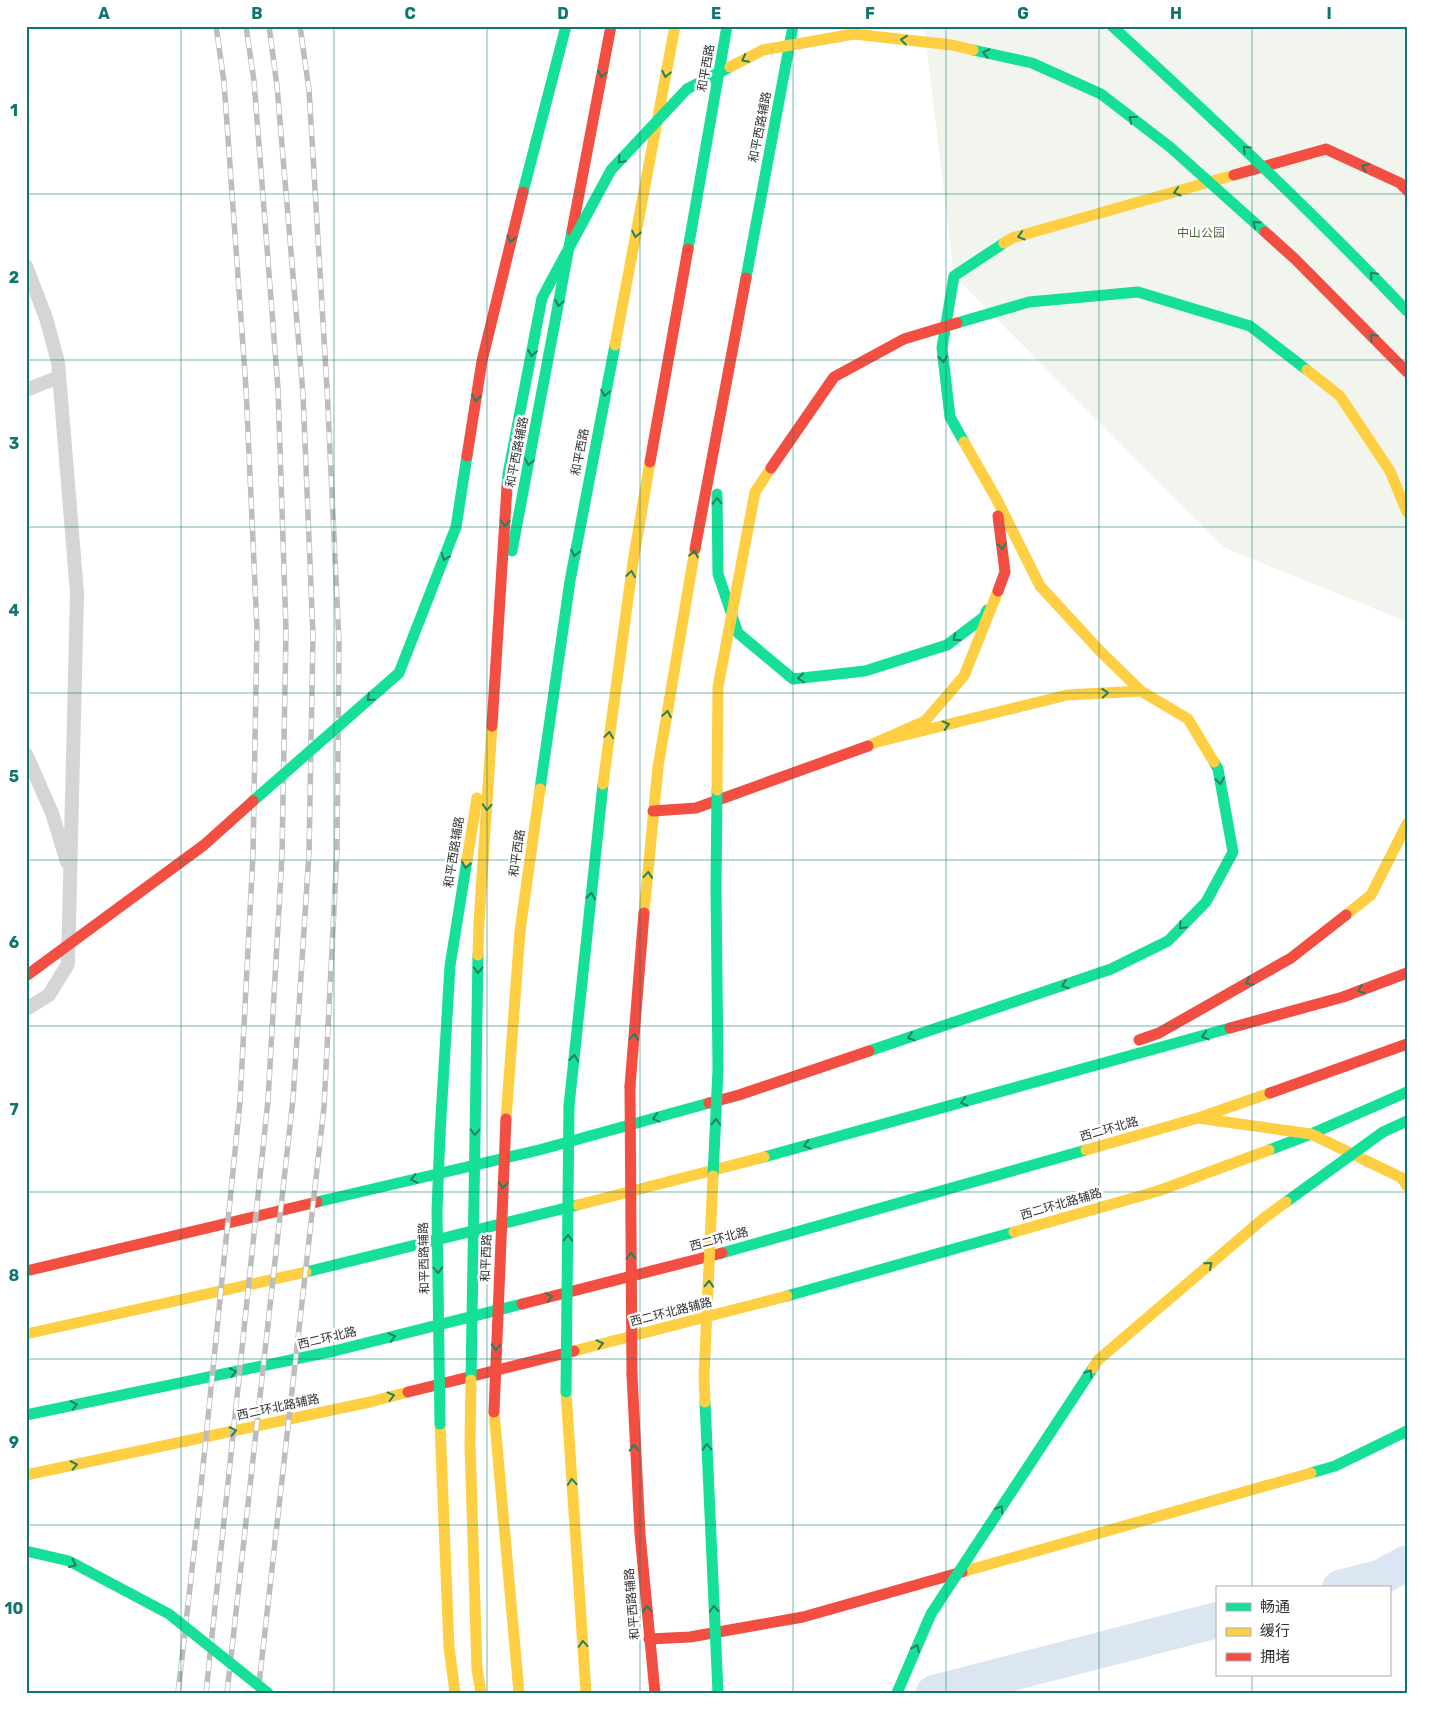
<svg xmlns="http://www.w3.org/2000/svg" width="1433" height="1719" font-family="Rubik,'Noto Sans SC',sans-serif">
  <rect width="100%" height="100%" fill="#fff"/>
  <!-- green -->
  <path fill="#f1f5ee" d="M924,26H1407V622L1223,547L954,276Z"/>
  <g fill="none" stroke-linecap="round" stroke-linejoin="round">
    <!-- canal -->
    <path stroke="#dce6f2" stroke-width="36" d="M1340,1588L1379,1578L1407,1563
      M934,1693L1217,1620"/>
    <!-- lane -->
    <path stroke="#d5d5d5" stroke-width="14" d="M26,266L46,318L58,362L77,593L68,964L49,995L26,1009
      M26,390L59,377
      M26,754L52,813L67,862"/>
    <!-- fast -->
    <path stroke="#16e098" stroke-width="11" d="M523,192L566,26
      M688,249L727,26
      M746,278L793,26
      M964,442L950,417L942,348L954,276L1004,243
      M717,494L718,574L738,633L793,679L865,671L947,645L984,617L987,610
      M512,551L572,231
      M540,789L570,581L615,345
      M869,1051L1111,969L1168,941L1206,902L1233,852L1218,769L1214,762
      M569,1106L603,784
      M440,1134L450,966L467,860
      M1269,1150L1311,1134L1407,1092
      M764,1157L1230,1028
      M317,1202L539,1150L709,1103
      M722,1253L1086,1150
      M306,1272L578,1205
      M787,1296L1014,1232
      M26,1415L334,1351L522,1304
      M1311,1473L1335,1466L1407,1431"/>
    <!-- slow -->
    <path stroke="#ffcf43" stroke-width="11" d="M1004,243L1012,238L1234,175
      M615,345L675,26
      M964,442L996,498L1040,586L1100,651L1141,691
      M881,741L1067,695L1141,691L1188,719L1214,762
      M868,746L925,721L964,676L998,591
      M603,784L633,562L650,462
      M467,860L477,798
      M644,913L658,767L695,549
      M1346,915L1371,895L1407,824
      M1198,1118L1311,1134L1402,1178L1407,1186
      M506,1119L520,931L540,789
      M1086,1150L1198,1118L1270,1093
      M578,1205L764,1157
      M1014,1232L1158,1191L1269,1150
      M26,1334L306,1272
      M574,1351L787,1296
      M566,1392L586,1693
      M494,1412L519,1693
      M440,1424L449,1647L455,1693
      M26,1475L370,1402L408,1392
      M962,1572L1311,1473"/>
    <!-- jam -->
    <path stroke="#f24e42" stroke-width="11" d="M1234,175L1326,149L1400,183L1407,190
      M572,231L611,26
      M650,462L688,249
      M695,549L746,278
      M998,591L1005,572L998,516
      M653,811L696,808L868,746
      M1230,1028L1343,997L1407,973
      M1139,1040L1159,1033L1291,958L1346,915
      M630,1086L644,913
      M1270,1093L1407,1044
      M709,1103L739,1095L869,1051
      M26,1271L317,1202
      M522,1304L722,1253
      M632,1375L640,1534L655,1693
      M408,1392L574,1351
      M649,1639L690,1637L803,1617L962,1572"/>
    <defs>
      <path id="rail" d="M178,1693L198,1516L240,1102L253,854L257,629L246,388L224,82L216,26
        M206,1693L268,1100L282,856L286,630L278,389L254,81L246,26
        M227,1693L293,1099L309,853L313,635L303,394L277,86L269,26
        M258,1693L324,1107L337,850L339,642L327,388L309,90L300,26"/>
    </defs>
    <!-- rail casing -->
    <use href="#rail" stroke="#bdbdbd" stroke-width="5.5"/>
    <!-- rail -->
    <use href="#rail" stroke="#fff" stroke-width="4" stroke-dasharray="11" stroke-linecap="butt"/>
    <!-- fast-bridge -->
    <path stroke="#16e098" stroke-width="11" d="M1112,26C1213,118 1312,212 1407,311
      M973,50L1032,63L1101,94L1170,147L1265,232
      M957,323L1029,302L1138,292L1250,326L1307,370
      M507,487L508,474L542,298L611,170L687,89L730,67
      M253,801L399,673L456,527L467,456
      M440,1134L437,1211L440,1424
      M713,1176L718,1069L716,888L717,790
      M1286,1202L1383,1132L1407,1121
      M471,1380L478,955
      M566,1392L569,1106
      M705,1402L718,1693
      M26,1551L69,1561L169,1614L268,1693
      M897,1693L931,1614L1093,1368"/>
    <!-- slow-bridge -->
    <path stroke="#ffcf43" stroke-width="11" d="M730,67L763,50L854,34L952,45L973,50
      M1307,370L1340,396L1390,471L1407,512
      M717,790L718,687L755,492L771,468
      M478,955L479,923L492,726
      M1093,1368L1098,1360L1264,1218L1286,1202
      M471,1380L470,1444L477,1669L481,1693
      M705,1402L704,1377L713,1176"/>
    <!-- jam-bridge -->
    <path stroke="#f24e42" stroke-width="11" d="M1265,232L1295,259L1407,372
      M467,456L482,361L523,192
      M771,468L834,377L904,339L957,323
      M492,726L507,487
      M26,976L204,845L253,801
      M630,1086L632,1375
      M494,1412L506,1119"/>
  </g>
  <!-- one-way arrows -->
  <defs><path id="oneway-chevron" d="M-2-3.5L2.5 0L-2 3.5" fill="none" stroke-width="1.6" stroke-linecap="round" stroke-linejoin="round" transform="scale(1.25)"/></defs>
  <g stroke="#25805f">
    <use href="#oneway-chevron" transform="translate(904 40) rotate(-174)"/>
    <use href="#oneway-chevron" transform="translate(986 53) rotate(-168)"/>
    <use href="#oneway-chevron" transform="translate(745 59) rotate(153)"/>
    <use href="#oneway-chevron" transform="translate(602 74) rotate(101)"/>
    <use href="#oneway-chevron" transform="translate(666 74) rotate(101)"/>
    <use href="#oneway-chevron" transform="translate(1132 119) rotate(-143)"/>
    <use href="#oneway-chevron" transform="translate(1246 149) rotate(-136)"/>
    <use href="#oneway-chevron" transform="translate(621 160) rotate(133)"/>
    <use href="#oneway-chevron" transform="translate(1365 167) rotate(-155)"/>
    <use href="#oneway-chevron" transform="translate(1177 192) rotate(164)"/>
    <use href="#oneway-chevron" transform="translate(1256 224) rotate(-138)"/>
    <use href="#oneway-chevron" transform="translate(636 234) rotate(101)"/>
    <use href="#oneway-chevron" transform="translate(1021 236) rotate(164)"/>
    <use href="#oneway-chevron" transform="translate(511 239) rotate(104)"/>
    <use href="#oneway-chevron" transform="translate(1373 275) rotate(-133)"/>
    <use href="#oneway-chevron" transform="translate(559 303) rotate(101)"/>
    <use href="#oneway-chevron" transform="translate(1373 337) rotate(-134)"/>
    <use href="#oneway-chevron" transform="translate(532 353) rotate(101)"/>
    <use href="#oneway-chevron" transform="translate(943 359) rotate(83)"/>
    <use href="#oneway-chevron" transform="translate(605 393) rotate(101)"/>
    <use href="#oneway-chevron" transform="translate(476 398) rotate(99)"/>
    <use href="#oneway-chevron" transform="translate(529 462) rotate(101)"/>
    <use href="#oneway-chevron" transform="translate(717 501) rotate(-91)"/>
    <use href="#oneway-chevron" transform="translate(505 523) rotate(94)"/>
    <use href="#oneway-chevron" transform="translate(1002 546) rotate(83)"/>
    <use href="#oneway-chevron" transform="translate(575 553) rotate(101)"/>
    <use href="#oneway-chevron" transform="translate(694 554) rotate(-79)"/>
    <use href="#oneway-chevron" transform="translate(445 557) rotate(112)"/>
    <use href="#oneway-chevron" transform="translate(631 574) rotate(-82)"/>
    <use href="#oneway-chevron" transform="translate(956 638) rotate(142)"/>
    <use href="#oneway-chevron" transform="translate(801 678) rotate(175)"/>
    <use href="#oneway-chevron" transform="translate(1105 693) rotate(-4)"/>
    <use href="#oneway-chevron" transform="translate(370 698) rotate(138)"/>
    <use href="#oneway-chevron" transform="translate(667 714) rotate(-81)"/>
    <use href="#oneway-chevron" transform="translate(946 725) rotate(-14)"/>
    <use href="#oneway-chevron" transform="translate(609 735) rotate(-82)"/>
    <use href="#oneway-chevron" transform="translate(1220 781) rotate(80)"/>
    <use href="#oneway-chevron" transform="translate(487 807) rotate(94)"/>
    <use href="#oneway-chevron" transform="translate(466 865) rotate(99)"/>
    <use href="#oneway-chevron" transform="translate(648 875) rotate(-85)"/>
    <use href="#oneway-chevron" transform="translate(591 896) rotate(-84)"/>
    <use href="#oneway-chevron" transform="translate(1182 926) rotate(134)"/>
    <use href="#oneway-chevron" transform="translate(478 970) rotate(91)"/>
    <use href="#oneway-chevron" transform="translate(1249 982) rotate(151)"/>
    <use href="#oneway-chevron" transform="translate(1065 985) rotate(161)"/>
    <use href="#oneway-chevron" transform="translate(1361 990) rotate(159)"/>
    <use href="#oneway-chevron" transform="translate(1205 1036) rotate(164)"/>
    <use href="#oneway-chevron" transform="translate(634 1037) rotate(-85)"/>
    <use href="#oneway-chevron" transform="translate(911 1037) rotate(161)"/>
    <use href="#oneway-chevron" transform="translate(574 1058) rotate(-84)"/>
    <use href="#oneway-chevron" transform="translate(964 1102) rotate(165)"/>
    <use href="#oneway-chevron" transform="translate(656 1118) rotate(165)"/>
    <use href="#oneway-chevron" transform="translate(716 1122) rotate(-87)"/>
    <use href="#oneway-chevron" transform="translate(475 1132) rotate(91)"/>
    <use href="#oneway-chevron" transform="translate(807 1145) rotate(165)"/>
    <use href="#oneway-chevron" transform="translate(414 1179) rotate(167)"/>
    <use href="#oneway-chevron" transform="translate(503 1185) rotate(92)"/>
    <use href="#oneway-chevron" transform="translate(568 1238) rotate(-89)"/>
    <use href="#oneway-chevron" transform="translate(631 1256) rotate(-90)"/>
    <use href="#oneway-chevron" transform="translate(1209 1265) rotate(-41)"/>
    <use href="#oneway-chevron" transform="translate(438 1270) rotate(89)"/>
    <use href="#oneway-chevron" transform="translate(709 1284) rotate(-87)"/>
    <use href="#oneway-chevron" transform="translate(549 1297) rotate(-14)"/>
    <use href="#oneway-chevron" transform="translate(392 1337) rotate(-14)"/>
    <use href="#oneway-chevron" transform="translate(600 1344) rotate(-14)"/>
    <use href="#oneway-chevron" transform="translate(496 1347) rotate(92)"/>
    <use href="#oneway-chevron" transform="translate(233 1372) rotate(-12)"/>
    <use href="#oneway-chevron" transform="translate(1089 1373) rotate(-57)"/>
    <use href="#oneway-chevron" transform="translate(391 1396) rotate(-14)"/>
    <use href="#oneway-chevron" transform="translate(74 1405) rotate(-12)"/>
    <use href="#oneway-chevron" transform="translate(233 1431) rotate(-12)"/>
    <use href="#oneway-chevron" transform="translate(707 1447) rotate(-92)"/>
    <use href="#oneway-chevron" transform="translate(634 1448) rotate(-92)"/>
    <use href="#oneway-chevron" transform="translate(74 1465) rotate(-12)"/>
    <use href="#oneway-chevron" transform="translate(572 1482) rotate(-94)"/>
    <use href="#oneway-chevron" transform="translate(1000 1509) rotate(-57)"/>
    <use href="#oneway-chevron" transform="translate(73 1564) rotate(24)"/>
    <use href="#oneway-chevron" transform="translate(647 1609) rotate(-95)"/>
    <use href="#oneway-chevron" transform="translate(714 1609) rotate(-93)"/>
    <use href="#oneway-chevron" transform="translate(583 1644) rotate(-94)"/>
    <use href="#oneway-chevron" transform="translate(916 1648) rotate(-66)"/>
  </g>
  <!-- grid -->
  <path fill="none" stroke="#0f766e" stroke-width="1" stroke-opacity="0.55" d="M181,26V1693M334,26V1693M487,26V1693M640,26V1693M793,26V1693M946,26V1693M1099,26V1693M1252,26V1588M26,194H1407M26,360H1407M26,527H1407M26,693H1407M26,860H1407M26,1026H1407M26,1192H1407M26,1359H1407M26,1525H1407M1252,1675V1693"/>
  <g text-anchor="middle" stroke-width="5" stroke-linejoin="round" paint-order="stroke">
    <!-- street labels -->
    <g font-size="12" fill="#313131" stroke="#fff">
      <text transform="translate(706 68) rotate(-80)" y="4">和平西路</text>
      <text transform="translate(760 127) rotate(-79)" y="4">和平西路辅路</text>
      <text transform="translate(517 452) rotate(-79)" y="4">和平西路辅路</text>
      <text transform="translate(580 452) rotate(-79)" y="4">和平西路</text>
      <text transform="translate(454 852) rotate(-81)" y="4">和平西路辅路</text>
      <text transform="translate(517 853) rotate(-82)" y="4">和平西路</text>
      <text transform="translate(1109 1129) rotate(-16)" y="4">西二环北路</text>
      <text transform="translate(1061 1204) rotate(-16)" y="4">西二环北路辅路</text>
      <text transform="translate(719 1239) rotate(-15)" y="4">西二环北路</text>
      <text transform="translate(424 1258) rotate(-91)" y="4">和平西路辅路</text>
      <text transform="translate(486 1258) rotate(-88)" y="4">和平西路</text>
      <text transform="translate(671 1312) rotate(-14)" y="4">西二环北路辅路</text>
      <text transform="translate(327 1338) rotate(-13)" y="4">西二环北路</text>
      <text transform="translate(278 1407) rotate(-12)" y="4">西二环北路辅路</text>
      <text transform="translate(632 1604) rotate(-95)" y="4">和平西路辅路</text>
    </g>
    <!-- park labels -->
    <g font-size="12" fill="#4e6d3f" stroke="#fff">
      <text x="1201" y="237">中山公园</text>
    </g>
  </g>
  <!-- border -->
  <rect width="1433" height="1719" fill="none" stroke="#ffffff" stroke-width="55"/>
  <!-- legend -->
  <rect x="1216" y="1586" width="175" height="90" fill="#ffffff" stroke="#adadad"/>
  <rect x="1226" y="1603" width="25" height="8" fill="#16e098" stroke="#adadad"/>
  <text x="1260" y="1612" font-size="15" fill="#313131">畅通</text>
  <rect x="1226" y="1628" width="25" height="8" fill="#ffcf43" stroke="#adadad"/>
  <text x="1260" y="1636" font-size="15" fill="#313131">缓行</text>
  <rect x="1226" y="1653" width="25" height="8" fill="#f24e42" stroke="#adadad"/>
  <text x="1260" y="1662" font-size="15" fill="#313131">拥堵</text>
  <rect x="28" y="28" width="1378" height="1664" fill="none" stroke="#0f766e" stroke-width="2"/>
  <g font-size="16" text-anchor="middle" font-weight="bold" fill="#0f766e">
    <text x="104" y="19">A</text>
    <text x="257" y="19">B</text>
    <text x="410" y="19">C</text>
    <text x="563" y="19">D</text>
    <text x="716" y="19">E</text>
    <text x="870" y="19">F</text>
    <text x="1023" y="19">G</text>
    <text x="1176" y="19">H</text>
    <text x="1329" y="19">I</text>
    <text x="14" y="116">1</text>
    <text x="14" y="283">2</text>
    <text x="14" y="449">3</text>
    <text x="14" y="616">4</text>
    <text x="14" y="782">5</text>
    <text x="14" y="948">6</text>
    <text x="14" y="1115">7</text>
    <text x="14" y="1281">8</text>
    <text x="14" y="1448">9</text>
    <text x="14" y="1614">10</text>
  </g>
</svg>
